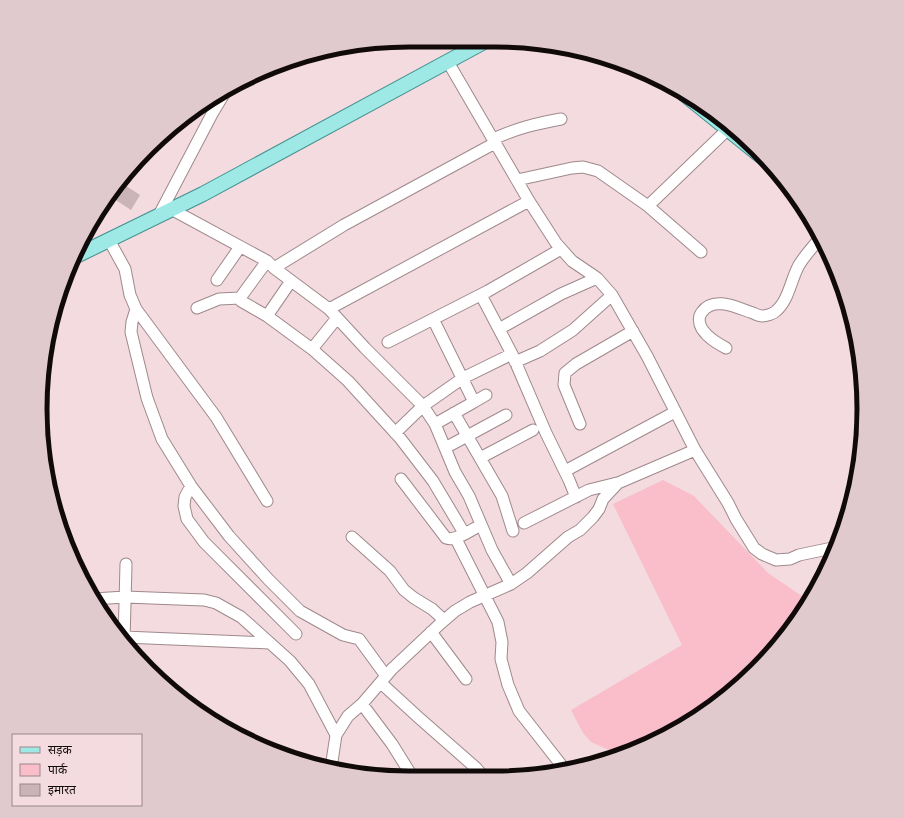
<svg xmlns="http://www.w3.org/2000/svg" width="904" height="818" font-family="Overpass,'Noto Sans Devanagari',sans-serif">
  <rect width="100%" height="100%" fill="#f3dbdf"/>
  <!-- green -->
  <path fill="#f9bec9" d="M663,480L694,496L768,573L809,601L802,614L756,670L700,716L636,750L620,755L591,742L583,733L571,710L682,645L613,504Z"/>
  <!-- water -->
  <path fill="#3ed9d4" stroke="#309b98" d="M42,431L45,436L56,506L47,481Z"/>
  <!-- building -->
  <path fill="#cbb4b8" d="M120,182L140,195L131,210L111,197Z"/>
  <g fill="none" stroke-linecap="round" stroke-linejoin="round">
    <defs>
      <path id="minor" d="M493,139C518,128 534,124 561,119
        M517,180L572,168L583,167L598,171L648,206L701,252
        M648,206L728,129
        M171,209L267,261L274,268L329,309
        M159,215L212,114L227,89
        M109,240L125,269L130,295L136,309L216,417L267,501
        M274,268L344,225L495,143
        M217,280L240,247
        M481,295L512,354L546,433L569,480L576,497
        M240,298L267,261
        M197,308L219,299L240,298L241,301L267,316L312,349L348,381L400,438L433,481L464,533
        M136,309L132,322L131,332L147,398L162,439L191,486L229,536L268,579L300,611L343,635L359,639L386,676
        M267,316L291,281
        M433,319L474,402L486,395
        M499,329L561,294L597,278
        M388,342L488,291L561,249
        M726,348C717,343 708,338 702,329C699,324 698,317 702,312C713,296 736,307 750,312C754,313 758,316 762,316C766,316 773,314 776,311C789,300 791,279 799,265C805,255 813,247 820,238
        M312,349L337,318
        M515,362L540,351L573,330L612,295
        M454,413L502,496L513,531
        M435,424L474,402
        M580,424L564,385L565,373L576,364L633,331
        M395,433L423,406L463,378L512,354
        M445,448L506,415
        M695,450L728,503L736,519L754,548L762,554L776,560L790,559L799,555L837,547
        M480,458L533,430
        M565,471L675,412
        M401,479L446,538C456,542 472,529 481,525
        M191,486L185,497L184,506L187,519L204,542L296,634
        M524,523L589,490L617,483
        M352,537L390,571L404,590L414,598L432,609L444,620
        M456,539L498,622L502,642L501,659L508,685L519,711L566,771
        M511,584L492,550L469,496L455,472L435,424L423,406L365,348L329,309L529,201
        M94,599L125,597L204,600L216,603L241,617L290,661L309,684L336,735
        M431,632L466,679
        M124,637L270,643
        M124,642L126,564
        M381,683L418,717L476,768L485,778
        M362,704L392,744L412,776
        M331,768L336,735L348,716L362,704L392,669L441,623L455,611L470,602L511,584L527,573L568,537L580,530L593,517L599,509L603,499L618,483L695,450L647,356L612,295L597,278L572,261L556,243L529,201L448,62"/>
      <path id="major" d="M684,94L767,161
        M74,257L203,194L482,43"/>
    </defs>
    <!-- minor casing -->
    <use href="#minor" stroke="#9f898c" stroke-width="13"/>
    <!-- major casing -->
    <use href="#major" stroke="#42908d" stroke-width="16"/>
    <!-- minor -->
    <use href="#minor" stroke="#fff" stroke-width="11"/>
    <!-- major -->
    <use href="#major" stroke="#9ee8e5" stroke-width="14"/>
  </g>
  <!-- crop -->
  <path d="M0 0H904V818H0ZM409 47H495A362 362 0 0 1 857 409V409A362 362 0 0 1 495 771H409A362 362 0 0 1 47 409V409A362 362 0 0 1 409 47Z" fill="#e1cace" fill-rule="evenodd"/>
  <path fill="none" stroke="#110a0b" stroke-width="5" d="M409 47H495A362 362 0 0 1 857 409V409A362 362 0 0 1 495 771H409A362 362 0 0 1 47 409V409A362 362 0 0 1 409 47Z"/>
  <!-- legend -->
  <rect x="12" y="734" width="130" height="72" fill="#f3dbdf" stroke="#99878a"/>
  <rect x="20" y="747" width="20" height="6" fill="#9ee8e5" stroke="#99878a"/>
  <text x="48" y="754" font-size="12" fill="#110a0b">सड़क</text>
  <rect x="20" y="764" width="20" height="12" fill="#f9bec9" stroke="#99878a"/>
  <text x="48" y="774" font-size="12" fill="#110a0b">पार्क</text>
  <rect x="20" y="784" width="20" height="12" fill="#cbb4b8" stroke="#99878a"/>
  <text x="48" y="794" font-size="12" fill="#110a0b">इमारत</text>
</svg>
